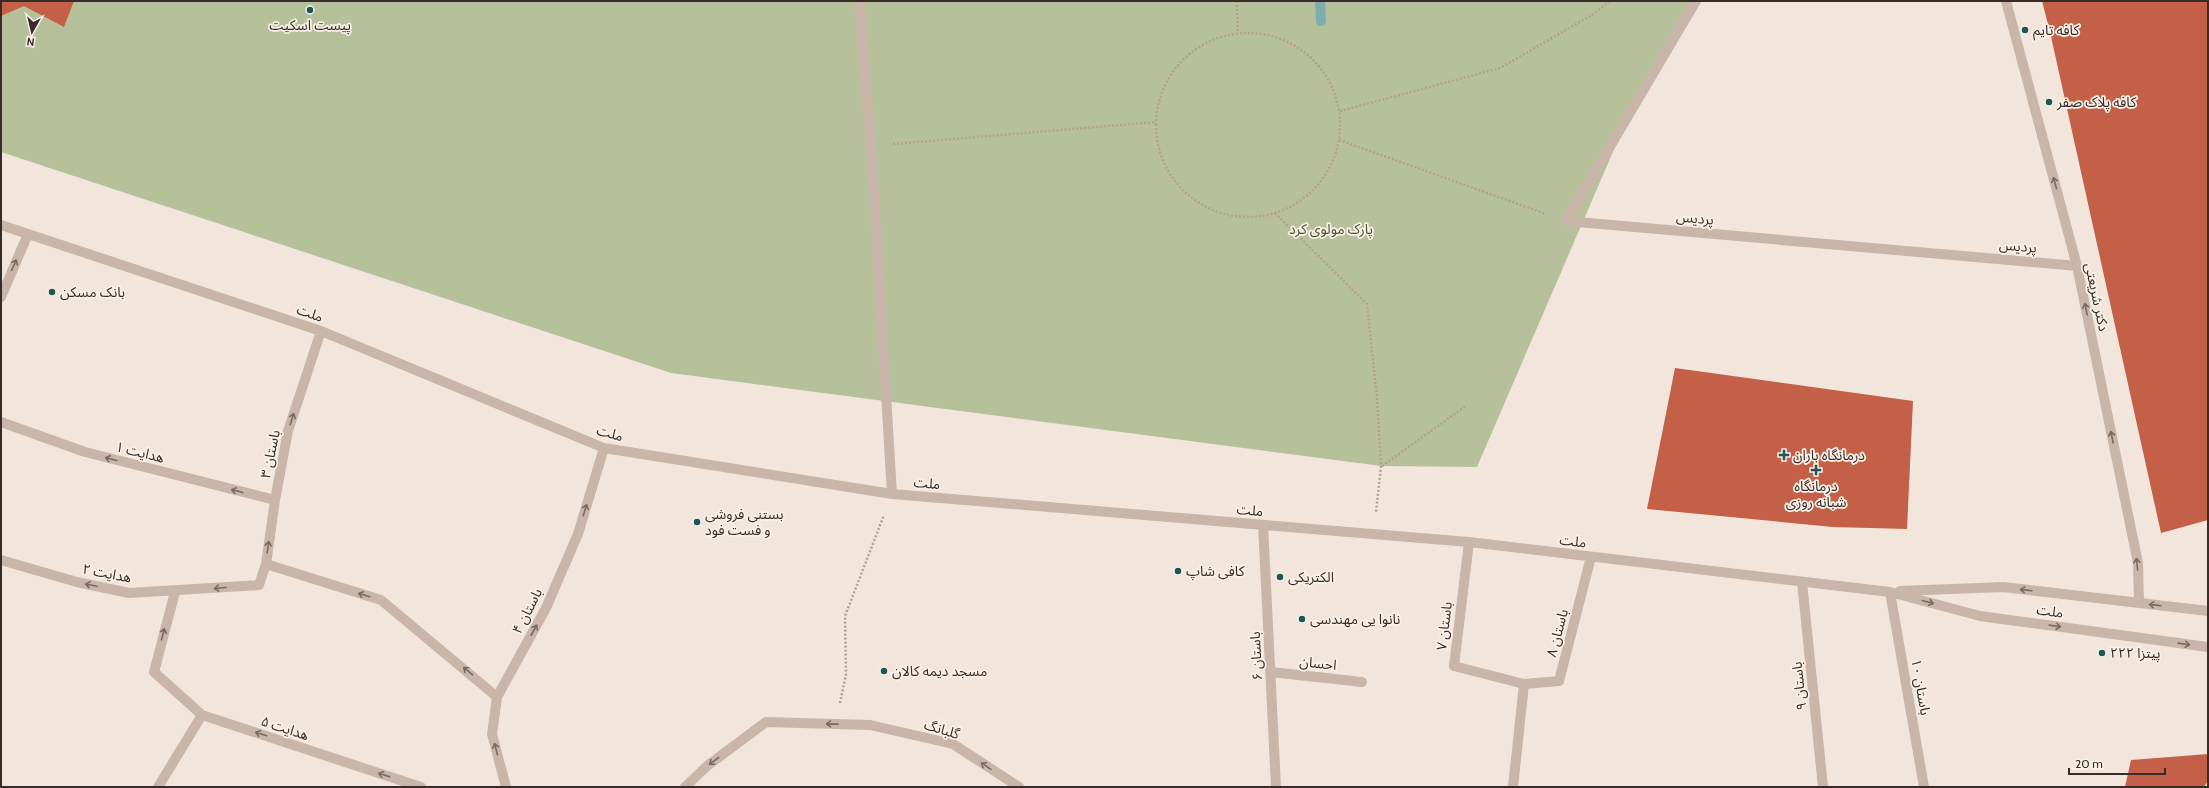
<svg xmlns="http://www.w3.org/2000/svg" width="2209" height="788" font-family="Cabin,'Noto Sans Arabic',sans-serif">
  <rect width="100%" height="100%" fill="#f2e6dc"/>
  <!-- green -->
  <path fill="#b6c19c" d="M1,1H1693L1631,110L1477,467L1381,466L671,373L1,152Z"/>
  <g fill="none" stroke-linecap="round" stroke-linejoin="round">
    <!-- stream -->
    <path stroke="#7baeae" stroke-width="10" d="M1320,1L1321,21"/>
  </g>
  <!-- building -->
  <path fill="#c46047" d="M1,1H74L64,27L24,6L1,16Z
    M2042,1H2208V520L2161,533L2050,32Z
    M1675,368L1913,401L1907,529L1833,527L1647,509Z
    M2208,754V781L2204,787H2125L2131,760Z"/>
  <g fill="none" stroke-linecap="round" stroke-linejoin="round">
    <!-- path -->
    <path stroke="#b6a092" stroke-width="2.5" stroke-dasharray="2 2" stroke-linecap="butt" d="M1237,1L1238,33
      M1156 125a92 92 0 1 1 184 0a92 92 0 1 1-184 0Z
      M1340,111L1500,68L1592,15L1610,1
      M1339,140L1546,214
      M893,144L1156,122
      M1275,213L1367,304L1377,398L1381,466L1376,512
      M1382,466L1466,406
      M840,703L846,674L845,616L884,515"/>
    <!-- minor -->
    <path stroke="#cab6a8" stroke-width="10" d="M859,1L871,146L892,494
      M1696,1L1566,221L2077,266
      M2006,1L2077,266L2138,563L2139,603
      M1,225L321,331L604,448L892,494L1469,542L1890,592L1980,616L2208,647
      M1,297L28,234
      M1,422L85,452L275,500
      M1263,525L1276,787
      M1469,542L1454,666L1524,684L1559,681L1591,557
      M1,560L77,582L129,593L259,585L266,564L275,500L288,431L321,331
      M266,564L381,600L497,697
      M1802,582L1823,787
      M1900,591L2003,587L2208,611
      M175,592L154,672L202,715L421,787
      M1890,592L1924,787
      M1271,672L1362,682
      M158,787L202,715
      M506,787L492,734L497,697L546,608L578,534L604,448
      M685,787L707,766L766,722L870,725L953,744L1019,787
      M1513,787L1524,684"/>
  </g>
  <!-- one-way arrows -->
  <defs><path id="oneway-shaft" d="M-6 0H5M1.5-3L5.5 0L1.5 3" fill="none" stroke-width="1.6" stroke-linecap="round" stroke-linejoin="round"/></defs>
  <g stroke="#796a62">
    <use href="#oneway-shaft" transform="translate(2055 183) rotate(-105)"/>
    <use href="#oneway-shaft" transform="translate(14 265) rotate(-66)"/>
    <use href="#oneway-shaft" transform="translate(2086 309) rotate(-102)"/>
    <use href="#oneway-shaft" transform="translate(292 419) rotate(-72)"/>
    <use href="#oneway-shaft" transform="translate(2112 437) rotate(-101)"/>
    <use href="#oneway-shaft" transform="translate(111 459) rotate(-166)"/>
    <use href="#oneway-shaft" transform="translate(237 491) rotate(-166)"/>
    <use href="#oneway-shaft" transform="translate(585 510) rotate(-73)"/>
    <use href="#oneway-shaft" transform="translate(268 547) rotate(-82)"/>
    <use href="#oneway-shaft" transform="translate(2137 564) rotate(-96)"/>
    <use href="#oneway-shaft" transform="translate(91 585) rotate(-168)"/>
    <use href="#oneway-shaft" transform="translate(220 588) rotate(175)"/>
    <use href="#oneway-shaft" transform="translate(2026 590) rotate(-173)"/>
    <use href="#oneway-shaft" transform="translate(364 595) rotate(-163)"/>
    <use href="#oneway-shaft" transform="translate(1928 602) rotate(15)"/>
    <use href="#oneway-shaft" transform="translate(2155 605) rotate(-173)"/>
    <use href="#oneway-shaft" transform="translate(2055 626) rotate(8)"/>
    <use href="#oneway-shaft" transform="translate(534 630) rotate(-61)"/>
    <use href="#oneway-shaft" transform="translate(163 634) rotate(-75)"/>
    <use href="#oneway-shaft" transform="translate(2184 644) rotate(8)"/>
    <use href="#oneway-shaft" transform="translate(468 671) rotate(-140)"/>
    <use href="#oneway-shaft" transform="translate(832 724) rotate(-179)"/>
    <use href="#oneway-shaft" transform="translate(261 734) rotate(-162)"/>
    <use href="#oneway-shaft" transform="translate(496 749) rotate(-104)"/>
    <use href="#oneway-shaft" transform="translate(714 761) rotate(144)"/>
    <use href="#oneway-shaft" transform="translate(986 766) rotate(-146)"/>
    <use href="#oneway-shaft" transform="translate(384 775) rotate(-162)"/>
  </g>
  <!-- markers -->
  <g fill="#1e5658" stroke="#f9f1e8" stroke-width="1.5">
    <circle cx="310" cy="10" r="4"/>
    <circle cx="2025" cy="30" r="4"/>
    <circle cx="2049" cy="102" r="4"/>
    <circle cx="52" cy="292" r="4"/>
    <path d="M1782 449h4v4h4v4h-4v4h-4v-4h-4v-4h4z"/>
    <path d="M1814 464h4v4h4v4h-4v4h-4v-4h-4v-4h4z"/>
    <circle cx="697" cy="522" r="4"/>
    <circle cx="1178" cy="571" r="4"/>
    <circle cx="1280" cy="577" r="4"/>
    <circle cx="1302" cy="619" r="4"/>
    <circle cx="2102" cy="653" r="4"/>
    <circle cx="884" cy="671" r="4"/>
  </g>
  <g text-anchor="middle" stroke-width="3.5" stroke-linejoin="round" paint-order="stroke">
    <!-- poi labels -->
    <g font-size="14" fill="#372c28" stroke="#f9f1e8" text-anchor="start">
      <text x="310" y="30" text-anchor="middle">پیست اسکیت</text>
      <text x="2033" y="35">کافه تایم</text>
      <text x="2057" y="107">کافه پلاک صفر</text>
      <text x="60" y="297">بانک مسکن</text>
      <text x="1793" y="460">درمانگاه باران</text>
      <text x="1816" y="491" text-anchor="middle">درمانگاه<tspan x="1816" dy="16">شبانه روزی</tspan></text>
      <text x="705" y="519">بستنی فروشی<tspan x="705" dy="16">و فست فود</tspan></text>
      <text x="1186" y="576">کافی شاپ</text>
      <text x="1288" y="582">الکتریکی</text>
      <text x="1310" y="624">نانوا یی مهندسی</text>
      <text x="2110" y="658">پیتزا ۲۲۲</text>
      <text x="892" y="676">مسجد دیمه کالان</text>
    </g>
    <!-- street labels -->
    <g font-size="14" fill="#372c28" stroke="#f9f1e8">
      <text transform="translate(1695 218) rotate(5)" y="5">پردیس</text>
      <text transform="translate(2018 246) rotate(5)" y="5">پردیس</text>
      <text transform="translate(2097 297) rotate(78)" y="5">دکتر شریعتی</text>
      <text transform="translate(310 313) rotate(19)" y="5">ملت</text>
      <text transform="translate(610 433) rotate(15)" y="5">ملت</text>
      <text transform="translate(140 452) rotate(14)" y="5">هدایت ۱</text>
      <text transform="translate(270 454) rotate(-78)" y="5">باستان ۳</text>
      <text transform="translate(927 483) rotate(5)" y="5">ملت</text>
      <text transform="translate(1250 510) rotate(5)" y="5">ملت</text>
      <text transform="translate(1573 541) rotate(7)" y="5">ملت</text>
      <text transform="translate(107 573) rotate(11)" y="5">هدایت ۲</text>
      <text transform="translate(527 611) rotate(-63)" y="5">باستان ۴</text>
      <text transform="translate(2050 611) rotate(8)" y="5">ملت</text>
      <text transform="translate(1444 626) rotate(-83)" y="5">باستان ۷</text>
      <text transform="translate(1557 633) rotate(-75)" y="5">باستان ۸</text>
      <text transform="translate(1256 656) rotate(-93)" y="5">باستان ۶</text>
      <text transform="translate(1318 663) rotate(6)" y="5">احسان</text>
      <text transform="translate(1799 686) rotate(-96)" y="5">باستان ۹</text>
      <text transform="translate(1921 687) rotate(80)" y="5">باستان ۱۰</text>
      <text transform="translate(285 728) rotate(18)" y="5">هدایت ۵</text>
      <text transform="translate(942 729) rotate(17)" y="5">گلبانگ</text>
    </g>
    <!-- park labels -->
    <g font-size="14" fill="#47552c" stroke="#f9f1e8">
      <text x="1331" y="234">پارک مولوی کرد</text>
    </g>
  </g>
  <!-- border -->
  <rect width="2209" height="788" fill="none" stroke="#372c28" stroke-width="4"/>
  <!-- north arrow -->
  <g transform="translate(32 32) rotate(188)" stroke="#f9f1e8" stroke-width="3" paint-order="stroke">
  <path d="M0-3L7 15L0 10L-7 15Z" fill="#372c28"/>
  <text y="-6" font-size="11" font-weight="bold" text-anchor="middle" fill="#372c28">N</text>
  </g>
  <!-- scale -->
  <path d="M2069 768v6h96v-6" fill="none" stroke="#372c28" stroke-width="2"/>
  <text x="2075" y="768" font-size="12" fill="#372c28" stroke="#f9f1e8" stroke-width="3" paint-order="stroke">20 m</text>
</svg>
